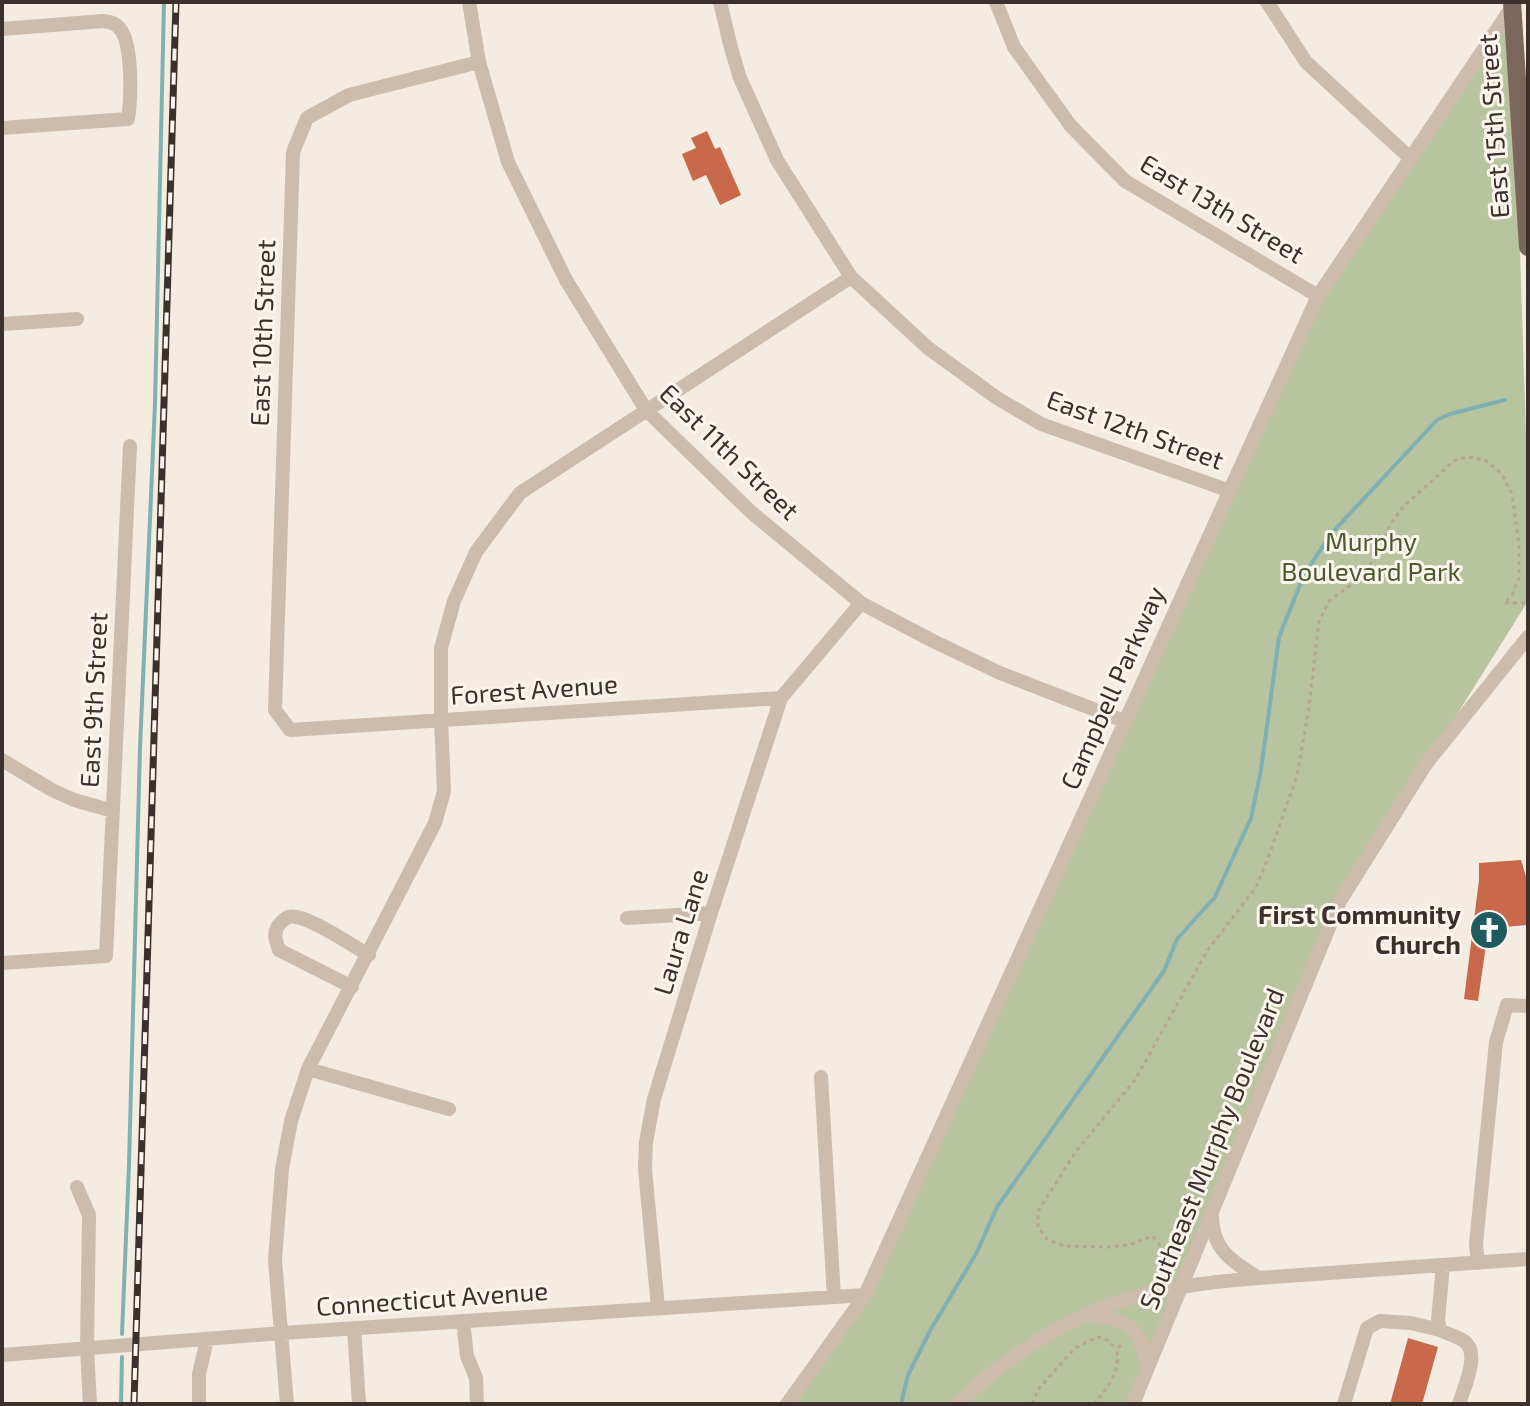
<svg xmlns="http://www.w3.org/2000/svg" width="1530" height="1406" font-family="'Exo 2',sans-serif">
  <rect width="100%" height="100%" fill="#f4ebe1"/>
  <!-- green -->
  <path fill="#b8c4a0" d="M1512,7L1528,497V601L1340,901L1133,1404H787L865,1295L1318,296Z"/>
  <g fill="none" stroke-linecap="round" stroke-linejoin="round">
    <!-- stream -->
    <path stroke="#7fb0b2" stroke-width="4" d="M122,1334L129,1165L140,748L155,404L164,2
      M121,1404L122,1357
      M901,1404L908,1375L930,1331L977,1252L997,1207L1164,971L1177,939L1215,897L1251,818L1261,770L1279,637L1304,575L1330,535L1437,420L1450,414L1505,400"/>
  </g>
  <!-- building -->
  <path fill="#c8694b" d="M707,131L715,149L720,147L741,195L720,205L706,175L693,181L682,154L696,148L691,138Z
    M1521,860L1528,883L1527,925L1505,927V933L1487,938L1478,1001L1464,999L1479,880V863Z
    M1408,1338L1438,1347L1422,1404H1390Z"/>
  <g fill="none" stroke-linecap="round" stroke-linejoin="round">
    <!-- path -->
    <path stroke="#b9a596" stroke-width="3" stroke-dasharray="4 4" stroke-linecap="butt" d="M1505,603H1528
      M1171,1258L1152,1236L1129,1245L1108,1247L1064,1246L1047,1239L1038,1227V1211L1077,1150L1135,1080L1207,951L1256,887L1268,858L1297,776L1309,707L1319,621L1330,600L1365,575L1390,525L1403,507L1454,461L1467,457L1485,460L1502,474L1512,494L1519,544V578L1512,595L1505,603
      M1032,1404L1039,1388L1075,1348L1097,1337L1104,1338L1117,1349
      M1093,1404C1109,1388 1120,1372 1117,1349L1124,1342"/>
    <!-- minor -->
    <path stroke="#cdbbac" stroke-width="14" d="M469,2L479,62L508,162L566,280L646,410L751,512L861,603L931,640L1000,673L1124,721
      M720,2L731,48L740,78L777,160L851,277L928,348L997,398L1041,424L1230,491
      M996,2L1014,47L1070,125L1125,181L1318,296
      M1267,2L1306,62L1410,158
      M2,29L103,21C110,22 116,23 120,29C133,44 131,100 128,119L2,128
      M479,62L349,95L307,118L293,152L275,710L290,730L781,698
      M2,324L77,319
      M2,760L52,790L74,800L113,811
      M627,918L711,913
      M2,963L106,956L130,446
      M352,987L279,950C276,941 273,934 278,926C281,922 284,919 288,917C305,912 352,946 369,955
      M308,1069L449,1109
      M821,1077L834,1297
      M77,1187L89,1215L87,1349L90,1404
      M1212,1216C1212,1250 1233,1262 1259,1278
      M1478,1263L1476,1244L1496,1042L1507,1005L1528,1006
      M1443,1265L1438,1320L1440,1330C1447,1334 1457,1336 1464,1341C1481,1353 1464,1387 1459,1404
      M658,1308L645,1169L646,1142L654,1099L711,913L781,698L861,603
      M1088,1315C1129,1320 1142,1327 1147,1370
      M463,1321L467,1356L476,1378L477,1404
      M354,1328L359,1404
      M2,1355L282,1333L865,1295
      M199,1404V1374L207,1340
      M287,1404L275,1260L282,1169L291,1121L308,1069L435,823L444,791L441,719V648L454,601L476,552L520,493L851,277
      M787,1404L865,1295L1318,296L1512,7
      M957,1404C1000,1363 1049,1329 1104,1307C1171,1282 1244,1279 1315,1274C1386,1269 1457,1264 1528,1259
      M1133,1404L1340,901L1426,764L1528,637
      M1344,1404L1367,1328L1380,1321L1411,1323L1440,1330"/>
    <!-- major -->
    <path stroke="#7d675c" stroke-width="18" d="M1512,2L1528,247"/>
    <defs>
      <path id="rail" d="M134,1404L176,2"/>
    </defs>
    <!-- rail casing -->
    <use href="#rail" stroke="#3b302b" stroke-width="7"/>
    <!-- rail -->
    <use href="#rail" stroke="#fbf5ee" stroke-width="4" stroke-dasharray="12" stroke-linecap="butt"/>
  </g>
  <!-- icons -->
  <defs>
    <symbol id="church-disc" viewBox="-11 -11 22 22"><circle r="9.5" fill="#1f5a5e" stroke="#fbf5ee"/><path d="M-1.2-6h2.4v3.5h3.3v2.4h-3.3V6h-2.4V-.1h-3.3v-2.4h3.3Z" fill="#fff"/></symbol>
  </defs>
  <g fill-rule="evenodd">
    <use href="#church-disc" x="1467" y="908" width="44" height="44"/>
  </g>
  <g text-anchor="middle" stroke-width="6" stroke-linejoin="round" paint-order="stroke">
    <!-- street labels -->
    <g font-size="26" fill="#3b302b" stroke="#fbf5ee">
      <text transform="translate(1494 126) rotate(-94)" y="9">East 15th Street</text>
      <text transform="translate(1222 209) rotate(31)" y="9">East 13th Street</text>
      <text transform="translate(263 333) rotate(-88)" y="9">East 10th Street</text>
      <text transform="translate(1135 430) rotate(20)" y="9">East 12th Street</text>
      <text transform="translate(729 452) rotate(44)" y="9">East 11th Street</text>
      <text transform="translate(1113 688) rotate(-66)" y="9">Campbell Parkway</text>
      <text transform="translate(534 690) rotate(-4)" y="9">Forest Avenue</text>
      <text transform="translate(94 700) rotate(-87)" y="9">East 9th Street</text>
      <text transform="translate(681 932) rotate(-73)" y="9">Laura Lane</text>
      <text transform="translate(1212 1149) rotate(-68)" y="9">Southeast Murphy Boulevard</text>
      <text transform="translate(432 1299) rotate(-4)" y="9">Connecticut Avenue</text>
    </g>
    <!-- park labels -->
    <g font-size="26" fill="#4a5a2e" stroke="#fbf5ee">
      <text x="1371" y="551">Murphy<tspan x="1371" dy="30">Boulevard Park</tspan></text>
    </g>
    <!-- poi labels -->
    <g font-size="26" font-weight="bold" fill="#3b302b" stroke="#fbf5ee" text-anchor="end">
      <text x="1461" y="924">First Community<tspan x="1461" dy="30">Church</tspan></text>
    </g>
  </g>
  <!-- border -->
  <rect width="1530" height="1406" fill="none" stroke="#3b302b" stroke-width="8"/>
</svg>
